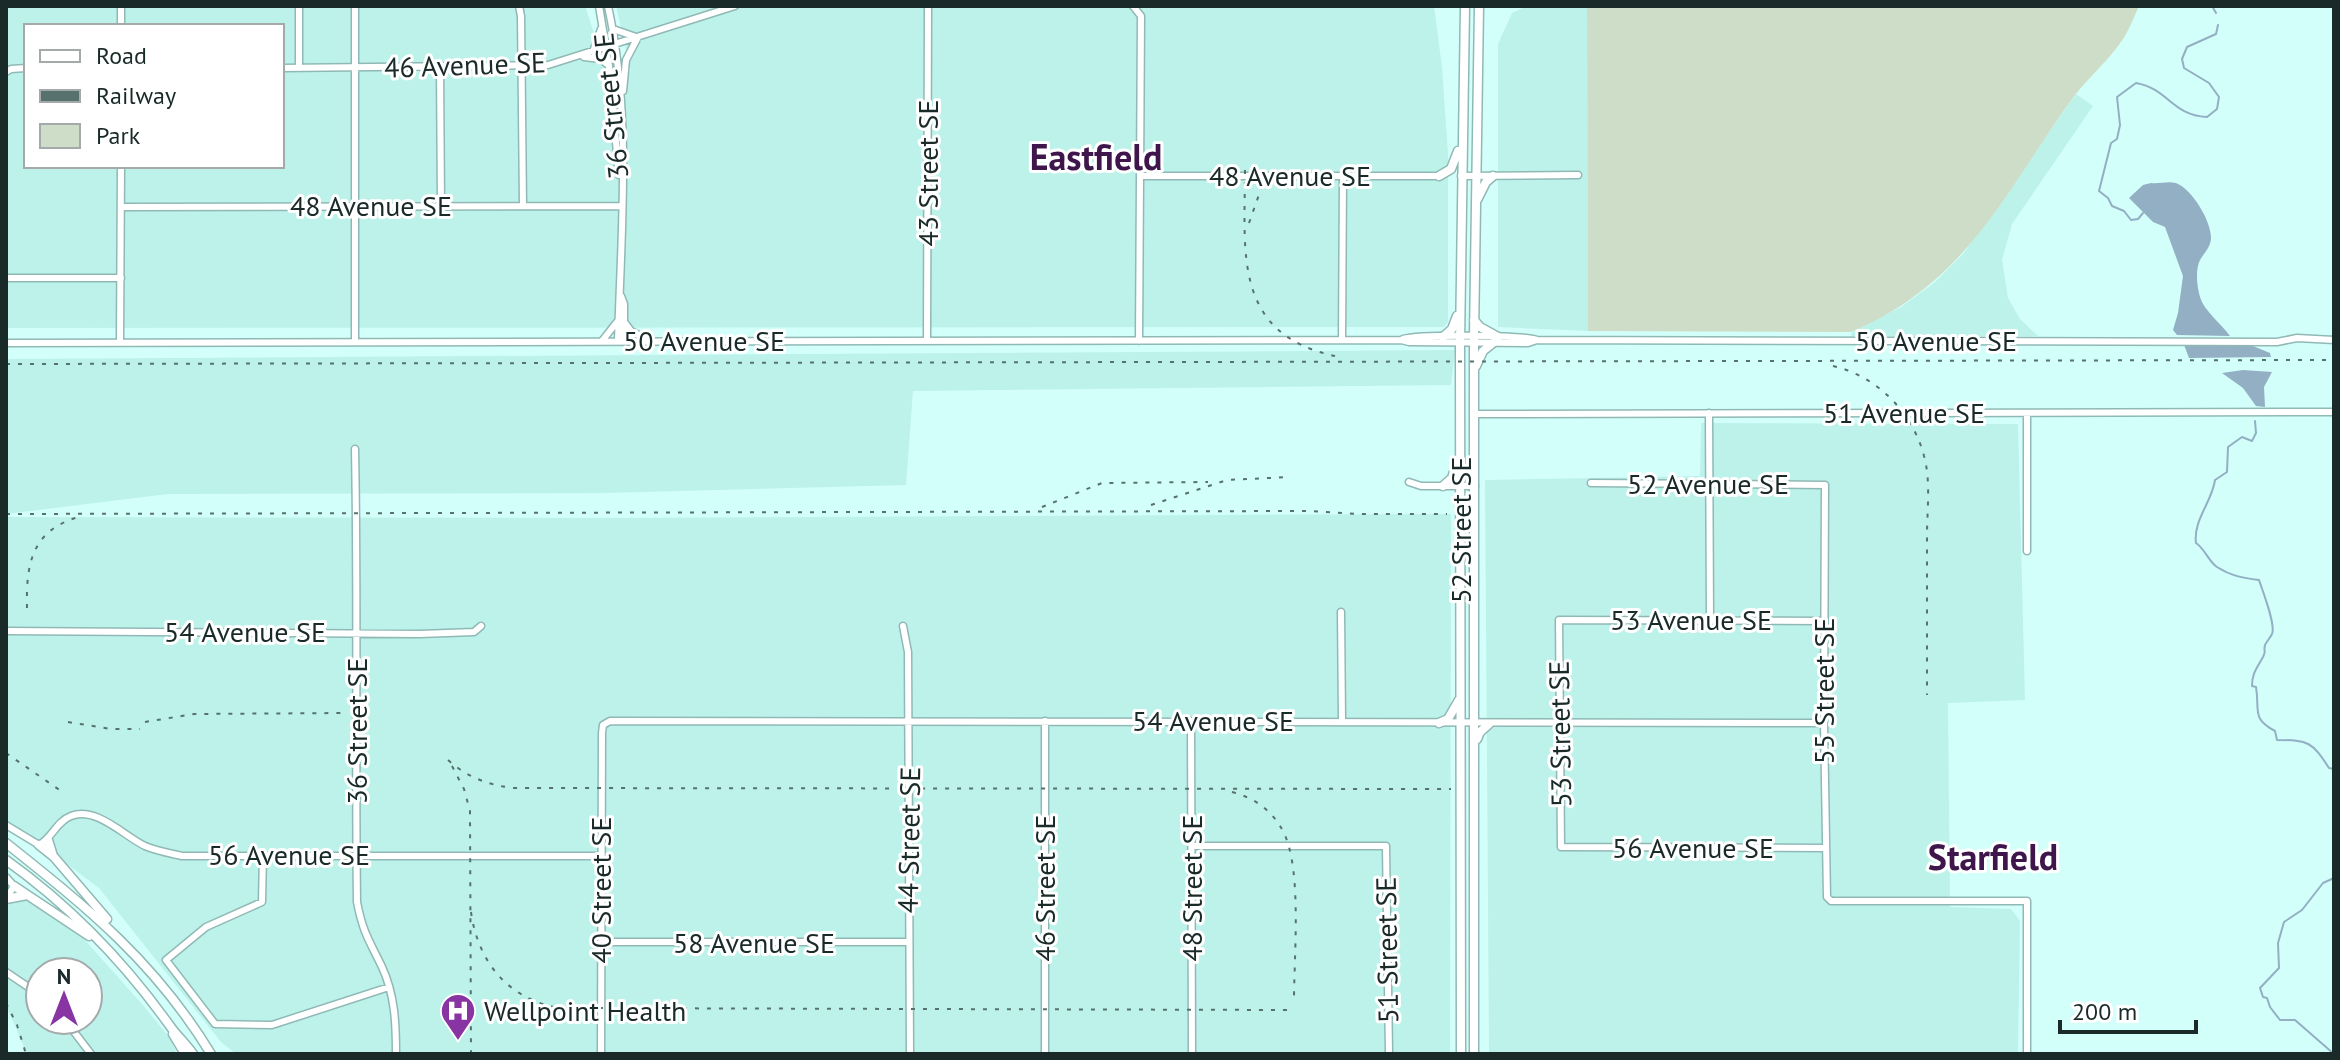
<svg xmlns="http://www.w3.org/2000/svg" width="2340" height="1060" font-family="'PT Sans',sans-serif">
  <rect width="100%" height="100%" fill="#d3fffa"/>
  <!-- built -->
  <path fill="#bdf2eb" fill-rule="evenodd" d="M6,6H585L594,33L631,72L616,6H1434L1442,67L1448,154V322L1444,327L6,328ZM26,26H282V166H26Z
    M1527,6H1587L1588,331L1498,327V44L1512,13Z
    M2076,94L2093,106L2012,224L2002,260L2008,298L2020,319L2038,336H1851L1852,332L1901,307L1934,283L1963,254Z
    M1455,350L1451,385L913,391L906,485L605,493L168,494L6,514V359Z
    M1701,423L2018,424L2025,700L1948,703L1950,907L2011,909L2020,921L2018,1054H1489L1485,480L1700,476Z
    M1451,514L1450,1054H236L221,1042L99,888L6,819V517L601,518Z
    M6,884L84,939L142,1004L170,1038L177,1054H27L6,1005ZM40,972H88V1020H40Z"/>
  <!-- green -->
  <path fill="#ceddc7" d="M1587,6H2139C2134,17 2129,30 2123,39C2109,60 2090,76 2075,95C2004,192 1969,282 1851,332L1588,331Z"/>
  <!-- water -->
  <path fill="#92afc3" d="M2151,183C2159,184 2168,181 2176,183C2192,189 2212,222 2211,239C2210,248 2204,253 2200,260C2195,270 2197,287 2200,297C2204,311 2221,323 2230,336L2177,335L2173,330L2178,313L2183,276L2165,227L2153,222L2129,198L2143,185Z
    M2183,342H2243L2270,353L2271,357L2189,358Z
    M2243,370L2272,372L2264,387L2265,407L2256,406L2243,388L2222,373Z"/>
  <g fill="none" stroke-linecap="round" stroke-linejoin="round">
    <!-- stream -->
    <path stroke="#92afc3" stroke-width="2" d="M2212,6L2216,13
      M2143,213L2138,219L2131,220L2124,211L2112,206L2108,198L2099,191L2111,143L2117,139L2120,125L2117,97L2136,83C2169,89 2171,115 2207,117L2217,109L2219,97L2209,83L2184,68L2182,59L2187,47L2216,34L2218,25
      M2255,421L2256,433L2252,441L2242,437L2228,447L2227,472L2215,480C2212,502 2193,520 2196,543C2205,549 2209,562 2217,567C2231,576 2243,578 2259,580C2263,592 2276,625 2272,634C2270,638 2267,641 2265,645C2263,654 2267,648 2263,657C2257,668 2252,673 2252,686L2256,687C2260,711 2251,718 2275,731L2277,740C2309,740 2312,742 2329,768L2334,769
      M2334,1054L2295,1020H2280L2270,1007L2267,998L2263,997L2260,988L2279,968L2278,943L2284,922L2302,910L2323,883L2334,878"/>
    <defs>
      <path id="minor" d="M299,6V67
        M519,6L521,16L523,206
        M599,6L609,66L619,175
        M608,6C632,116 621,230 618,341
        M1133,6L1141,16L1139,341
        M121,26V6
        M613,29L636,37
        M593,52L601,29
        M584,57L601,59L607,64
        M440,67L441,206
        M282,68L548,65L735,6
        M6,72L11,69L26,68
        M623,91L626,60L638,37
        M1141,176H1439
        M1461,176L1578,175
        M121,207L622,206
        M6,278H121
        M621,296L624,304V341
        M625,323L631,331L648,340
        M1403,339C1420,334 1520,335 1537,340L2277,342L2297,338L2334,340
        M927,340L928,6
        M1342,340L1343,177
        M355,341V6
        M602,341L617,322
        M6,343L1401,340L1409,342L1528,343L1537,340
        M120,343L121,166
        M1709,413L1710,619
        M2027,413V551
        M1475,414L2334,412
        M355,449C358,600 355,751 357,902C363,933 369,940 382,967C395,995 396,1024 396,1054
        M1409,482L1421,486H1475
        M1591,483L1825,485L1824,723L1827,897L1831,901H2027V1054
        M1341,612L1342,721
        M1824,621L1559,620L1561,847L1825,848
        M903,626L908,652L910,1054
        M6,631L420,634L474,632L481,626
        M1191,721L1192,1054
        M6,825L39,845C52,838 57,821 71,816C96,806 124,836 145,846C157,851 169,853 182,856H601
        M1192,846H1386L1389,1054
        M263,855L262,902L206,927L166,960L215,1024L272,1025L389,987
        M6,877L14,886L6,899
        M601,942H908
        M6,972L40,995
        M65,1020L91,1054
        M601,1054L602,733L603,725L610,721L1824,723
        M1045,1054V721"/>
      <path id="major" d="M1439,176L1451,169L1458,151
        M1477,200L1486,182L1493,176
        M1474,320L1480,327L1498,337
        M1443,337L1452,329L1457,316
        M1476,366L1483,351L1493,343
        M1443,486L1452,478L1458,460
        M1439,723L1448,719L1459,700
        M1477,739L1480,732L1489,724
        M48,840L53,856
        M6,843C89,909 155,962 211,1054
        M39,845L54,857L107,919
        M6,860C69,905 125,963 170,1026C177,1036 186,1044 193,1054
        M14,886L89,936
        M6,899L27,895
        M173,1034L185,1054
        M1461,1054L1460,343L1465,6
        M1474,1054V337L1479,6"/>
    </defs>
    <!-- minor casing -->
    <use href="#minor" stroke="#90b9b5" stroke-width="9"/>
    <!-- major casing -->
    <use href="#major" stroke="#90b9b5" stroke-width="11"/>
    <!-- minor -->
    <use href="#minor" stroke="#fff" stroke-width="6"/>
    <!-- major -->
    <use href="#major" stroke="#fff" stroke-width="8"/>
    <!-- rail -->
    <path stroke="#57716e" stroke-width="2" stroke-dasharray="4 8" stroke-linecap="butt" d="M1245,170C1245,251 1232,334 1335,356
      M1249,223L1261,189
      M6,364L2334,360
      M1833,366C1877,376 1913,413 1924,456C1931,481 1927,510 1927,536C1927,589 1927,642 1927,695
      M1151,505L1227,480L1290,477
      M1042,507L1102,483L1208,482
      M6,514L1308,511L1358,514H1447
      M27,608C26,565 31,530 79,517
      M68,722L111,729H140
      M145,722L194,714L345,713
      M6,753L61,791
      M448,760C467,777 488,785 513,788L1451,789
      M452,766L464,789L470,811L471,1054
      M1232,792C1255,798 1273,811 1284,833C1302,871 1294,956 1294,1000
      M471,912C478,962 508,999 559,1008L1289,1010
      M6,1003L17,1025L26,1054"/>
  </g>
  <!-- icons -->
  <defs>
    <symbol id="hospital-pin" viewBox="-11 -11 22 30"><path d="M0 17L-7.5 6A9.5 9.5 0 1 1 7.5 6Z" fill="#8834a3" stroke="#fff"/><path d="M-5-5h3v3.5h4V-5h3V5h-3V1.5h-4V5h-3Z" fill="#fff"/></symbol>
  </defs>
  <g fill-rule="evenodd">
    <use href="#hospital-pin" x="438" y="991" width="40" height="54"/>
  </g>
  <g text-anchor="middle" stroke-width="6" stroke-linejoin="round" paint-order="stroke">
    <!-- street labels -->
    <g font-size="28" fill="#192a28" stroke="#fff">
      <text transform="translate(465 65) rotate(-2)" y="10">46 Avenue SE</text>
      <text transform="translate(611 106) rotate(-96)" y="10">36 Street SE</text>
      <text transform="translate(928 173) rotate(-90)" y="10">43 Street SE</text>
      <text x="1290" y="186">48 Avenue SE</text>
      <text x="371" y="216">48 Avenue SE</text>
      <text x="704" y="351">50 Avenue SE</text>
      <text x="1936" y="351">50 Avenue SE</text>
      <text x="1904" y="423">51 Avenue SE</text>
      <text x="1708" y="494">52 Avenue SE</text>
      <text transform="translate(1461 530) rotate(-90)" y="10">52 Street SE</text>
      <text x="1691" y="630">53 Avenue SE</text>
      <text x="245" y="642">54 Avenue SE</text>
      <text transform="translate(1824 691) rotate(-90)" y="10">55 Street SE</text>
      <text x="1213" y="731">54 Avenue SE</text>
      <text transform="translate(357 731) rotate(-90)" y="10">36 Street SE</text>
      <text transform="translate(1560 734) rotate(-91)" y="10">53 Street SE</text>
      <text transform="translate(909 840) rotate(-89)" y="10">44 Street SE</text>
      <text x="1693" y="858">56 Avenue SE</text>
      <text x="289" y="865">56 Avenue SE</text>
      <text transform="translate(1045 888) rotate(-90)" y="10">46 Street SE</text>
      <text transform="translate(1192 888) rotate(-90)" y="10">48 Street SE</text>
      <text transform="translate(601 890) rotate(-90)" y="10">40 Street SE</text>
      <text x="754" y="953">58 Avenue SE</text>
      <text transform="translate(1387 950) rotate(-91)" y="10">51 Street SE</text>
    </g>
    <!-- poi labels -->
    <g font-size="28" fill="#192a28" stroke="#fff" text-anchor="start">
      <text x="484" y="1021">Wellpoint Health</text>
    </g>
    <!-- district labels -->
    <g font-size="36" font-weight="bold" fill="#3e164b" stroke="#fff">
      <text x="1096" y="170">Eastfield</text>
      <text x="1993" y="870">Starfield</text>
    </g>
  </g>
  <!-- border -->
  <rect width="2340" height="1060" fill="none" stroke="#192a28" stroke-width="16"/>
  <!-- legend -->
  <rect x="24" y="24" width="260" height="144" fill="#ffffff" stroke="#a3aaa9" stroke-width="2"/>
  <rect x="40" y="50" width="40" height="12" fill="#ffffff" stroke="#a3aaa9" stroke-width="2"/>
  <text x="96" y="64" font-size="24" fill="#192a28">Road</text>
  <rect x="40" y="90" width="40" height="12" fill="#57716e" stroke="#a3aaa9" stroke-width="2"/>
  <text x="96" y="104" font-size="24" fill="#192a28">Railway</text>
  <rect x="40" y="124" width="40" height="24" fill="#ceddc7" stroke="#a3aaa9" stroke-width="2"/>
  <text x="96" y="144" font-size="24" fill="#192a28">Park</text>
  <!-- north arrow -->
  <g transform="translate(64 996)"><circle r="38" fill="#ffffff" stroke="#a3aaa9" stroke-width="2"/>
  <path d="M0-6L14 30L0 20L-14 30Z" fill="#8834a3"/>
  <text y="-12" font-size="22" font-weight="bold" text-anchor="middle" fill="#192a28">N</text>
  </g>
  <!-- scale -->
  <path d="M2060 1020v12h136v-12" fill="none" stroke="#192a28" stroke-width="4"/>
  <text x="2072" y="1020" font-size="24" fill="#192a28" stroke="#ffffff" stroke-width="6" paint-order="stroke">200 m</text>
</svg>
